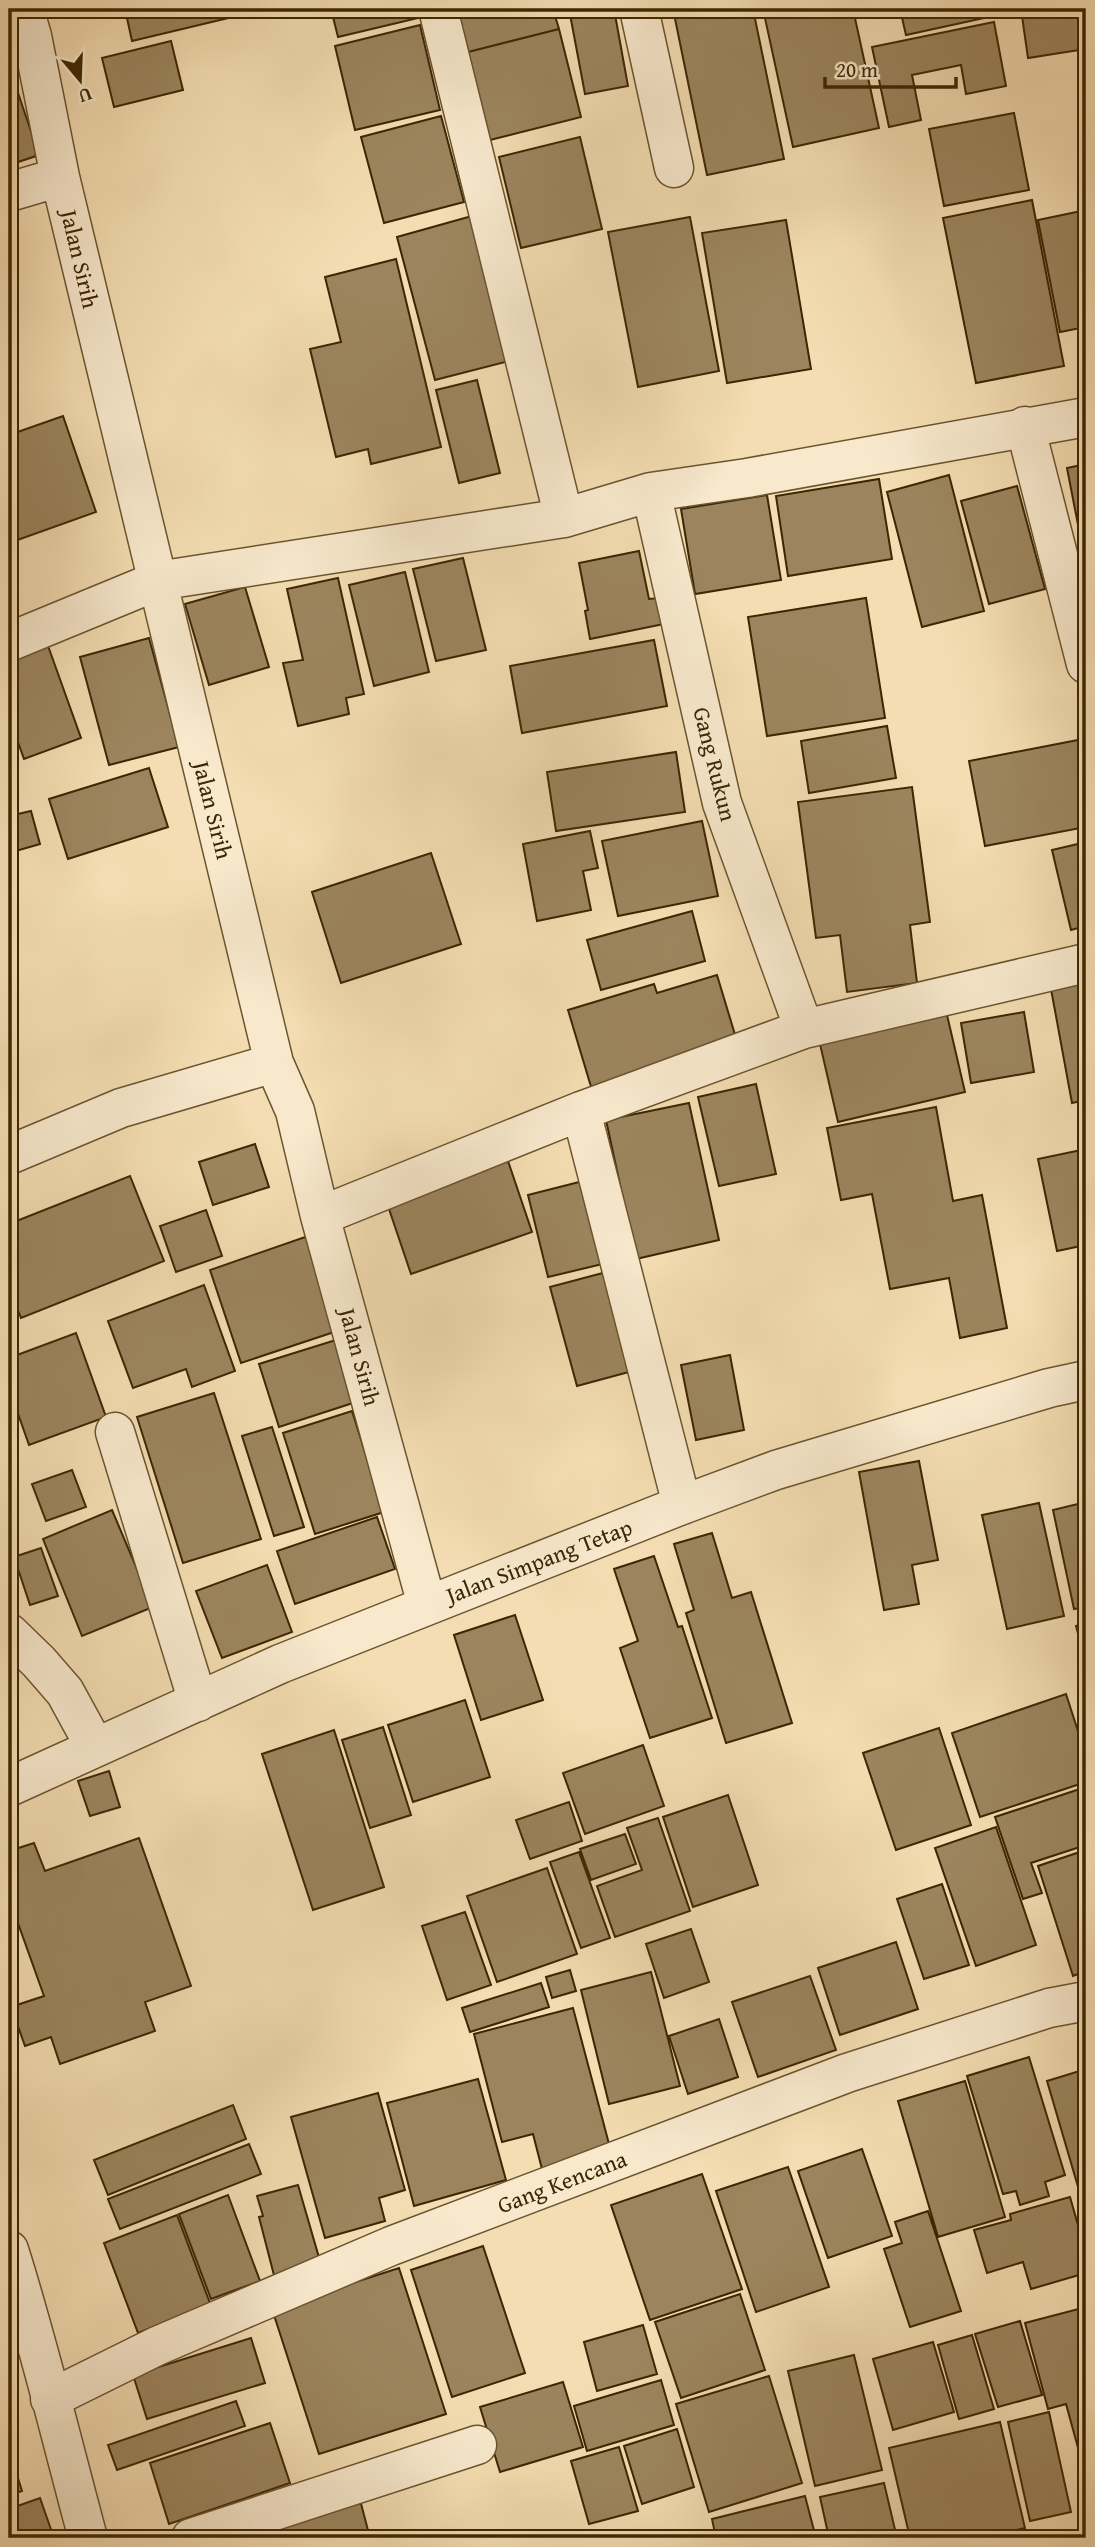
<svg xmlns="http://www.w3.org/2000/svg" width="1095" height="2547" font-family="'Gentium Book Plus',serif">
  <rect width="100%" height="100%" fill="#f4ddb2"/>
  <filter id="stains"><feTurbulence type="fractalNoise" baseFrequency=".00286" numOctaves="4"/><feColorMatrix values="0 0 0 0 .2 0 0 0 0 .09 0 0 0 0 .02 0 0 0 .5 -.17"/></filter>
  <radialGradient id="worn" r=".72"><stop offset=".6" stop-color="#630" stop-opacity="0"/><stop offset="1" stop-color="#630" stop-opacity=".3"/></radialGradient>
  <!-- building -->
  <path fill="#9c855e" stroke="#3d2603" stroke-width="2" d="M125,9H239L241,15L132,41Z
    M331,9H416L418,18L338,37Z
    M457,9H553L559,29L468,52Z
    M569,9H614L628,86L585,94Z
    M673,9H753L784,159L707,175Z
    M763,9H853L879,128L793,147Z
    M900,9H997L998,15L906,35Z
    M1021,9H1086V49L1028,58Z
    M994,22L1006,86L966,94L961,65L912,75L921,120L889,127L872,47Z
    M420,25L440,110L355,130L335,46Z
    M559,29L581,117L490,140L468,52Z
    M171,41L183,90L114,107L102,58Z
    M14,81L39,155L9,165V83Z
    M1014,113L1029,190L944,206L929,129Z
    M441,116L464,202L384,223L361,137Z
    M580,137L602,229L521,248L499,157Z
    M1032,200L1064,366L976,383L943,218Z
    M1086,210V327L1060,332L1038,220Z
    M479,214L517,359L435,380L397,237Z
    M690,217L719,371L638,387L608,232Z
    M786,220L811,369L727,383L702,233Z
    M396,259L441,447L371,464L368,449L336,457L310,349L341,342L325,277Z
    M477,380L500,473L459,483L436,390Z
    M63,416L96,512L9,543V435Z
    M1086,464V566L1067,468Z
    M949,475L984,611L922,627L887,492Z
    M879,479L892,559L788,576L776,496Z
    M1017,486L1045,589L989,604L961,501Z
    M767,495L781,580L695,594L681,509Z
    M639,551L649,599L659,598L664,624L590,639L585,611L588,610L579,563Z
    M463,558L486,650L436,661L413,569Z
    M405,572L429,672L374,686L349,585Z
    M338,578L364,694L346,698L349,714L298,726L283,663L303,660L287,589Z
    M245,587L269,667L209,685L185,604Z
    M866,598L885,718L767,736L748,617Z
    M149,638L179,747L109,765L80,657Z
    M654,640L667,706L522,733L510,666Z
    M47,643L81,738L24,759L9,717V657Z
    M887,726L896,778L809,793L801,741Z
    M1078,740L1086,781V827L985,846L969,761Z
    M676,752L685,812L556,831L547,772Z
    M149,768L168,827L68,859L49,799Z
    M912,787L930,922L910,925L917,983L847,992L840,935L816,938L798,802Z
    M31,811L40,844L9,853V816Z
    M702,821L718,896L618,916L602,841Z
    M590,831L598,868L583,871L591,910L537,921L523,844Z
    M1086,842V926L1071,930L1052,850Z
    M431,853L461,944L341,983L312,892Z
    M692,911L705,961L601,990L587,940Z
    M717,975L736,1038L592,1090L568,1010L654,984L657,993Z
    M1086,983V1100L1072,1103L1051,989Z
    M1024,1012L1034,1072L971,1083L961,1023Z
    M947,1015L965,1092L838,1122L820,1044Z
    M756,1084L776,1174L719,1186L698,1097Z
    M689,1103L719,1240L636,1259L606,1120Z
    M936,1107L953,1201L982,1195L1007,1328L960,1338L949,1278L890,1289L872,1194L841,1200L827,1128Z
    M255,1144L269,1187L213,1205L199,1162Z
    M1086,1149V1245L1057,1251L1038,1159Z
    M508,1161L532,1232L411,1274L387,1203Z
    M130,1176L164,1261L21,1318L9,1288V1224Z
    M591,1179L611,1262L548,1277L528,1195Z
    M206,1210L222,1256L176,1272L160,1226Z
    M308,1236L340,1330L241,1363L210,1270Z
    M614,1270L640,1369L577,1386L550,1287Z
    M204,1285L235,1371L192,1387L186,1369L133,1388L108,1321Z
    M76,1333L106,1417L29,1445L9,1388V1358Z
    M339,1339L359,1401L279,1427L259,1364Z
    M730,1355L744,1430L696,1440L681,1365Z
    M214,1393L261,1539L183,1563L137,1417Z
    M352,1411L384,1512L315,1534L283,1433Z
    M272,1427L304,1527L274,1536L242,1436Z
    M919,1461L938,1560L912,1565L919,1604L884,1610L859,1472Z
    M72,1470L86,1507L46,1521L32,1484Z
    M1086,1502V1607L1074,1609L1053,1510Z
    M1039,1503L1064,1616L1007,1629L982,1515Z
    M112,1510L153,1607L82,1636L43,1539Z
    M377,1517L395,1569L295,1604L277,1551Z
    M712,1533L732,1598L751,1592L792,1723L726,1743L686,1613L694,1610L674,1544Z
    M41,1548L58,1596L30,1605L14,1557Z
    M654,1556L678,1627L682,1626L712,1718L650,1738L620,1648L638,1641L614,1569Z
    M267,1565L292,1632L222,1658L196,1591Z
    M515,1615L543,1700L481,1720L454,1635Z
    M1086,1623V1663L1076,1626Z
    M1066,1694L1086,1756V1782L980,1817L952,1733Z
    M465,1700L490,1777L413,1802L388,1725Z
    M383,1727L411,1815L370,1828L342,1740Z
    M939,1728L971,1825L896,1850L863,1753Z
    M334,1730L384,1887L313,1910L262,1754Z
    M643,1745L664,1806L585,1834L563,1773Z
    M109,1771L120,1807L90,1816L78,1781Z
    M1086,1787V1845L1031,1863L1042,1893L1023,1899L995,1817Z
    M728,1795L758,1885L693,1907L663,1817Z
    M569,1802L582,1841L530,1859L516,1820Z
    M658,1818L690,1911L615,1937L597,1886L642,1870L627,1828Z
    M996,1827L1036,1945L976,1966L935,1848Z
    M625,1834L636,1864L591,1880L580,1849Z
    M139,1838L191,1986L145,2002L155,2031L60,2064L51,2037L25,2046L11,2007L44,1996L9,1898V1851L34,1843L45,1871Z
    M1086,1850V1971L1073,1976L1038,1866Z
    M579,1852L610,1938L581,1948L550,1862Z
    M547,1868L577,1954L497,1982L467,1896Z
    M942,1884L969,1965L924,1979L897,1899Z
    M465,1912L491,1985L447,2000L422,1926Z
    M691,1929L709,1982L664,1998L646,1944Z
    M896,1942L918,2009L840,2035L818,1968Z
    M570,1970L576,1991L552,1998L546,1977Z
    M651,1972L680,2086L609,2104L581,1990Z
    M810,1976L836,2050L758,2077L732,2002Z
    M541,1983L549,2007L470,2032L462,2008Z
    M573,2008L613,2159L544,2177L533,2134L502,2142L474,2034Z
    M719,2019L738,2077L688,2094L669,2036Z
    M1029,2057L1065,2175L1045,2182L1049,2196L1020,2205L1016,2191L1003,2194L967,2076Z
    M1086,2069V2214L1047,2081Z
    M478,2079L506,2180L414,2206L387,2103Z
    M965,2081L1005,2217L938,2237L898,2101Z
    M378,2093L405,2190L379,2198L385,2221L325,2238L291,2117Z
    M233,2105L246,2139L108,2195L94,2160Z
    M249,2144L261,2174L120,2229L108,2199Z
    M862,2149L892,2236L828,2258L798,2171Z
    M788,2167L829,2287L756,2312L716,2191Z
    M702,2174L742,2289L650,2320L611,2205Z
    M298,2185L322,2268L277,2287L259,2217L263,2216L257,2196Z
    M228,2195L260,2281L211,2299L179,2214Z
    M1070,2197L1086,2253V2273L1031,2289L1023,2262L987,2273L974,2230L1011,2220L1010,2214Z
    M928,2211L961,2311L910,2327L884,2249L902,2243L895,2222Z
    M177,2215L211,2306L138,2333L104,2243Z
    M483,2246L525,2373L452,2397L411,2270Z
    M399,2268L446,2414L319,2454L272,2309Z
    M740,2294L765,2370L681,2398L655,2322Z
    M1086,2307V2477L1066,2404L1048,2409L1025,2323Z
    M1020,2321L1042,2395L998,2407L975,2334Z
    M643,2325L657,2374L597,2391L584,2342Z
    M972,2335L994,2409L959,2419L938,2345Z
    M251,2338L265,2383L147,2419L133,2375Z
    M933,2342L954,2412L893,2430L873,2359Z
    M854,2355L882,2470L815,2486L788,2371Z
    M769,2376L802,2483L709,2512L676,2404Z
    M661,2380L674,2425L587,2451L574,2406Z
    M563,2382L583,2447L500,2472L480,2407Z
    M236,2401L245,2426L117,2470L108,2445Z
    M1049,2412L1071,2512L1030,2521L1008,2422Z
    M1000,2422L1025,2528L983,2538H910L889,2448Z
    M270,2423L290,2483L169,2524L150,2463Z
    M677,2429L694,2487L642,2504L624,2446Z
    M619,2447L638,2511L589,2524L571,2461Z
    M9,2449L22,2491L9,2495Z
    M884,2483L897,2538H829L820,2497Z
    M358,2492L370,2538H243Z
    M805,2496L816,2538H716L712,2519Z
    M40,2498L54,2538H9V2509Z"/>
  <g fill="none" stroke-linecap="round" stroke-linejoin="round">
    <defs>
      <path id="minor" d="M24,9L32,36L60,177L274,1063L295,1111L320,1216L427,1605
        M438,9L564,518
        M639,9L674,168
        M9,192L60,177
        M1025,426L1086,664
        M651,492L722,803L804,1029
        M9,642L157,581L564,518L651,492L747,478L1086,417
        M581,1111L682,1505
        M9,1155L121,1108L274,1063
        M320,1216L581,1111L804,1029L1086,963
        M115,1432L198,1702
        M9,1633L39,1662L65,1692L95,1747
        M9,1787L280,1664L682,1505L776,1470L1049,1388L1086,1380
        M9,2250C39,2345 62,2442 88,2538
        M50,2399L157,2346L391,2246L847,2073L1049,2008L1086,2001
        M191,2538L477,2445"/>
    </defs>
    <!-- minor casing -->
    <use href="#minor" stroke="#6b542f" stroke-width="41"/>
    <!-- minor -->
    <use href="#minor" stroke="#f8e9cd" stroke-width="38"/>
  </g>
  <g text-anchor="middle" stroke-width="5" stroke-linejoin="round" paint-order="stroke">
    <!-- street labels -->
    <g font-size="23" fill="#3d2603" stroke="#f8e9cd">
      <text transform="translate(80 259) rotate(77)" y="8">Jalan Sirih</text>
      <text transform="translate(715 764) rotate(76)" y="8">Gang Rukun</text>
      <text transform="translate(213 810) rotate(76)" y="8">Jalan Sirih</text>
      <text transform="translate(360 1357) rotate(75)" y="8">Jalan Sirih</text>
      <text transform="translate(539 1561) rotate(-21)" y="8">Jalan Simpang Tetap</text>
      <text transform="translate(562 2182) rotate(-21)" y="8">Gang Kencana</text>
    </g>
  </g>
  <!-- margin -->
  <rect width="1095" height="2547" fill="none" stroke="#f4ddb2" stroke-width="35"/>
  <rect x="10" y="10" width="1074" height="2526" fill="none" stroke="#3d2603" stroke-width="3.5"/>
  <rect x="18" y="18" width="1060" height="2512" fill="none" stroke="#3d2603" stroke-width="2"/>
  <!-- north arrow -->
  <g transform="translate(80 80) rotate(161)" stroke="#f8e9cd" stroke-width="5" paint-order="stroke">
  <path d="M0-5L12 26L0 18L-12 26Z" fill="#3d2603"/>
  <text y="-10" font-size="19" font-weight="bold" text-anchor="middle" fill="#3d2603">U</text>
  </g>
  <!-- scale -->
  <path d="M825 77v10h131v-10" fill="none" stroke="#3d2603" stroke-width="3.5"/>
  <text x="836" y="77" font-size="21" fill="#3d2603" stroke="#f8e9cd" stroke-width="5" paint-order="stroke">20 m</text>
  <rect width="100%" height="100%" filter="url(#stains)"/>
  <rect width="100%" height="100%" fill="url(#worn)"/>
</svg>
